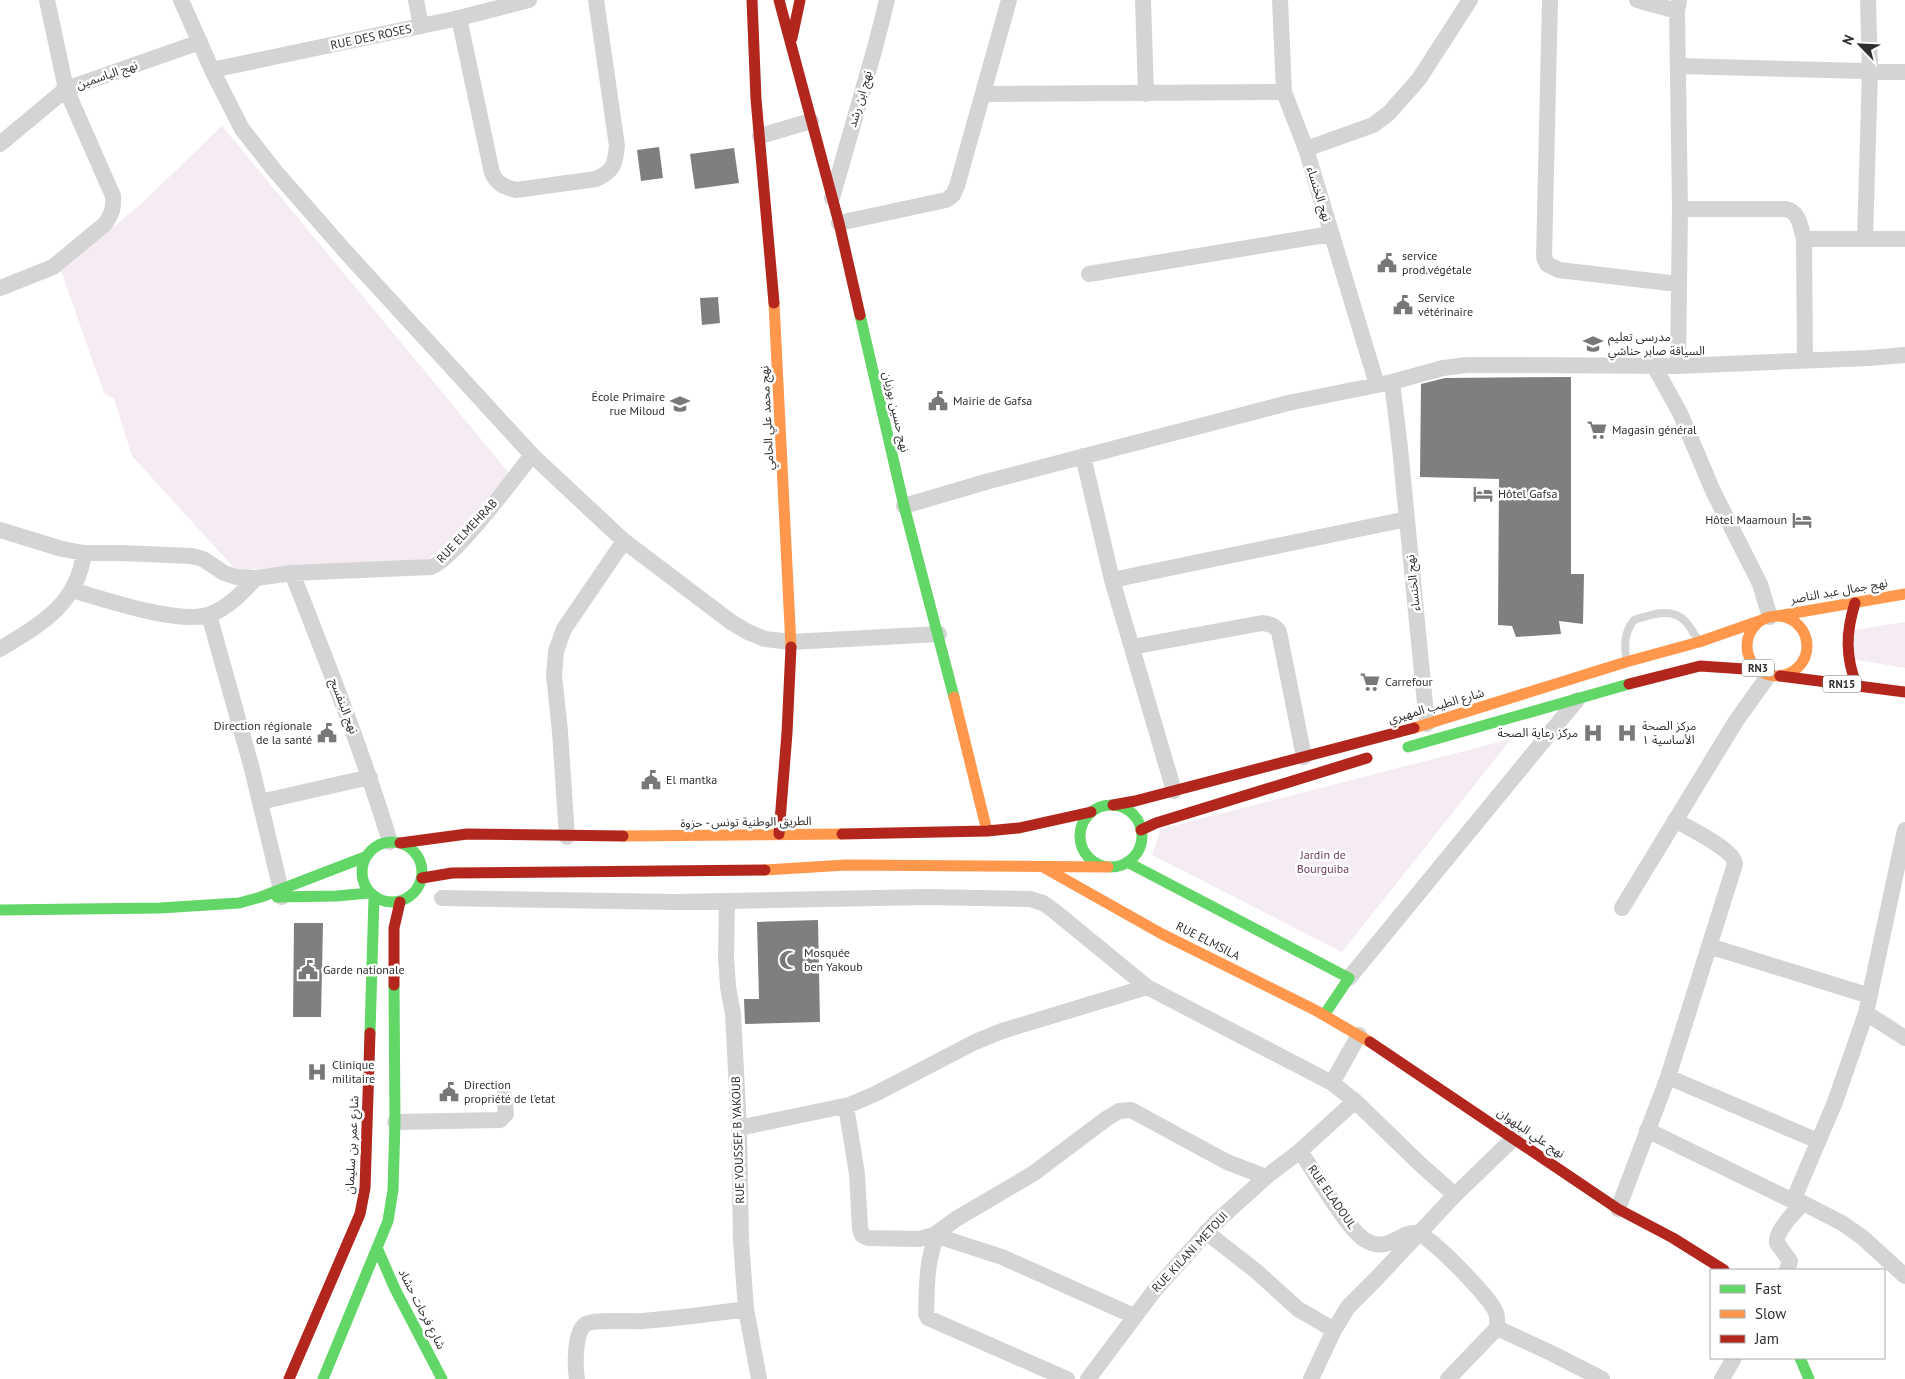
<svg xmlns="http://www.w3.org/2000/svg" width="1905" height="1379" font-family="'PT Sans','Noto Sans Arabic',sans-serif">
  <rect width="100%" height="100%" fill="#fff"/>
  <!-- green -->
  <path fill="#f5ecf3" d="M222,126L509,473L447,545L427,560L236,570L132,456L114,399L104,393L61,271L142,203Z
    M1905,622V668L1846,658L1841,632Z
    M1511,739L1342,952L1152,855L1161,829Z"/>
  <!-- building -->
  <path fill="#7f7f7f" d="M659,147L663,178L641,181L637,150Z
    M734,148L739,183L695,189L690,154Z
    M718,297L720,323L702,325L700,298Z
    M1571,377V574H1584L1583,624L1559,621L1561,634L1516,637L1512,626L1498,625L1499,479L1420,477L1421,384L1445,378Z
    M818,920L820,1022L745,1024L744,999H759L757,922Z
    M294,923H323L321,1017H293Z"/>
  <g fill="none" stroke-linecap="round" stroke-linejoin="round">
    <!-- lane -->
    <path stroke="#d4d4d4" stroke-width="8" d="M1626,657C1624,642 1625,632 1634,620C1650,615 1672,606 1686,622C1690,626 1693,633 1697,638"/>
    <!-- street -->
    <path stroke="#d4d4d4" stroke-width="16" d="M181,0L212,70L242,129L275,171L345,251L532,455L624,541L731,622L748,632L765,639L791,642L939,634
      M416,0L421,26
      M1143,0L1146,94
      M1280,0L1284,92L1306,149L1377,385
      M1550,0L1544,257L1547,264L1559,270L1678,284
      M1637,0L1677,11
      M459,18L492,173C497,184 504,187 516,190L596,179C614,171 615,164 617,146L596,0
      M1678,66L1905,72
      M212,70L459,18L529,0
      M983,94L1284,92
      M760,136L811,121
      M0,144L66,89L200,42
      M1306,149L1373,125L1389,113L1419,79L1470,0
      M832,198L876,44L887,0
      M1680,209H1786C1800,212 1800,227 1804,239H1905
      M839,223L946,200L953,195L957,186L1009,0
      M1804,239L1805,361
      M1865,239L1870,71L1868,0
      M1089,274L1331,234
      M0,288L53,267L105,224C112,214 114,207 113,196L66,89L47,0
      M1654,366L1680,413L1713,491L1760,584L1770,617
      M1678,366L1680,209L1677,11L1679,0
      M1392,382L1400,448L1427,724
      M1083,456L1112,580
      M904,506L989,481L1288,403L1392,382L1443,368L1467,365H1514L1678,366L1869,358L1905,355
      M0,530L62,549L84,553H121L192,556L203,559L224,573L236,577L256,578L292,573L431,567C452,561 515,477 532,455
      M292,573C327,662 362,750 390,842
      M72,590C103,599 182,626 211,614C229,607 243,592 256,578
      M209,615L252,769L281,890L282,897
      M1132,647L1262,623C1270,624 1275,625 1279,632L1304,757
      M0,649C41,624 77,605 84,553
      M1174,791L1112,580L1407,519
      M260,802L370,777
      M567,837L560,732L554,675L556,651L564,629L624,541
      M442,898L674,902L927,897L1030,899L1043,903L1053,910L1147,987L1332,1083L1359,1035
      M727,901L726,956L728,987L733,1014L739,1128L741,1241L746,1309L759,1379
      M1622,908L1736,721L1769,675
      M1709,946L1870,996
      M1349,978L1577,700
      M1866,1013L1905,1038
      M1668,1077L1818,1141
      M1332,1083L1355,1101L1421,1165L1455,1195
      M846,1106L857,1174L860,1228L862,1235L868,1238L919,1239L934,1235L956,1219L1034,1173L1106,1119L1119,1111L1131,1110L1227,1162L1266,1177
      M395,1122L500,1120L506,1114L504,1095
      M739,1128L849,1105L875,1094L975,1042L1002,1031L1147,987
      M1647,1130L1793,1201
      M1300,1151C1314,1171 1347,1229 1365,1240C1389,1255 1401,1228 1419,1234C1432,1238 1493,1300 1496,1313C1498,1317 1497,1323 1497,1328L1448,1379
      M1803,1203L1842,1223L1862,1237L1905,1276
      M1618,1209L1668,1077L1735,864C1734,849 1688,828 1675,820
      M1206,1232L1256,1271L1298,1309L1334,1330
      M934,1235L1002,1257L1134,1316
      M937,1236C926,1260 927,1289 926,1314L928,1318L1067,1379
      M1787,1270L1790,1261L1777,1243C1775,1231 1795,1212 1803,1203L1793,1201L1835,1102L1866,1013L1905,830
      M1497,1328L1551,1353L1602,1379
      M577,1379C575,1367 574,1331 586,1324C596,1319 630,1322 643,1321C677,1318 712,1314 746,1309
      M1088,1379L1154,1291L1215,1223L1266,1177L1300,1151L1355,1101
      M1311,1379L1334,1330L1348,1307L1376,1279L1455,1195L1514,1138
      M1722,1379L1734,1358"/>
    <!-- fast -->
    <path stroke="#63d668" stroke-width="11" d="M860,315L904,506L954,697
      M1408,747L1629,684
      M1080 836a31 31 0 1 1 62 0a31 31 0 1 1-62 0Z
      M362 872a30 30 0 1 1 60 0a30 30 0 1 1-60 0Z
      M1127,862L1349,978L1324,1015
      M277,897L337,896L369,893
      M0,910L160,908L239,903L261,897L365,857
      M370,1033L374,897
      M378,1250L395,1289L442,1379
      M1800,1358L1809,1379
      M323,1379L388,1221L393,1190L395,1122L394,985"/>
    <!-- slow -->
    <path stroke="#ff974d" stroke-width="11" d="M774,303L791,647
      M1777,616L1905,594
      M1747 646a30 30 0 1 1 60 0a30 30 0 1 1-60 0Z
      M954,697L987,831
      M1414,728L1626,662L1699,642L1762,620
      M623,836L842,834
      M1043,867L1162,934L1315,1010L1370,1042
      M765,870L846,865L1108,867"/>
    <!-- jam -->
    <path stroke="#b3261e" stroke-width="11" d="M752,0L756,99L774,303
      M779,0L839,223L860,315
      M792,38L800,0
      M1855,603C1846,632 1845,657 1857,686
      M1780,676L1905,692
      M1629,684L1700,666L1760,670
      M1113,805L1135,801L1414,728
      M1141,830L1156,823L1367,758
      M779,834L787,733L791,647
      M842,834L987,831L1019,828L1091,812
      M400,843L467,834L623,836
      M422,878L452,873L765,870
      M394,985V928L400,902
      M1370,1042L1618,1209L1673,1238L1724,1270
      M289,1379L360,1214L365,1188L370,1033"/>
  </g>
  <!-- icons -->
  <defs>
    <symbol id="civic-bare" viewBox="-9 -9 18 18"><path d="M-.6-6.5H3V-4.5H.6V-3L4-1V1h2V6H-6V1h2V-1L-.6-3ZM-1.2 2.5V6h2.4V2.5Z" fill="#787878" stroke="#fff" stroke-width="2.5" paint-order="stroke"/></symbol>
    <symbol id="school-bare" viewBox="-9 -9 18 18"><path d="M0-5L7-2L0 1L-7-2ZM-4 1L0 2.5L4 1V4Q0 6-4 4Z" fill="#787878" stroke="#fff" stroke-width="2.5" paint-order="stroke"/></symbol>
    <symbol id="supermarket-bare" viewBox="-9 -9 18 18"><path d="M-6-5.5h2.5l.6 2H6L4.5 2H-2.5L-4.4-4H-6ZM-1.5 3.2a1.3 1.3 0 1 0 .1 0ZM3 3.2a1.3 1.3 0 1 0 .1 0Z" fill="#787878" stroke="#fff" stroke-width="2.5" paint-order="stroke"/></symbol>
    <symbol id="hotel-bare" viewBox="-9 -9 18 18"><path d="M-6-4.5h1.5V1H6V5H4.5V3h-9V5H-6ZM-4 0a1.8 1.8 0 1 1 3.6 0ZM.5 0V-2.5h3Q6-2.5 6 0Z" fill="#787878" stroke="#fff" stroke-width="2.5" paint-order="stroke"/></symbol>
    <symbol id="hospital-bare" viewBox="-9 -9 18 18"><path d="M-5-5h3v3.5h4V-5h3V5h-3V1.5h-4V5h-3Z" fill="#787878" stroke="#fff" stroke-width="2.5" paint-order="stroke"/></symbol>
    <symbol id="mosque-bare" viewBox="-9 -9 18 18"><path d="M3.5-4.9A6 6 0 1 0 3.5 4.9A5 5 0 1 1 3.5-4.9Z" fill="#787878" stroke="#fff" stroke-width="2.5" paint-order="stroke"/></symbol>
  </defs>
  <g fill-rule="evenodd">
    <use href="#civic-bare" x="1373" y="249" width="28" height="28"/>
    <use href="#civic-bare" x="1389" y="291" width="28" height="28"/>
    <use href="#school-bare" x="1579" y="330" width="28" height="28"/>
    <use href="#civic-bare" x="924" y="387" width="28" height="28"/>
    <use href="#school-bare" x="666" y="390" width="28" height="28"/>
    <use href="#supermarket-bare" x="1583" y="416" width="28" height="28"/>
    <use href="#hotel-bare" x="1469" y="480" width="28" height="28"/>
    <use href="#hotel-bare" x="1788" y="506" width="28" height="28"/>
    <use href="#supermarket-bare" x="1356" y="668" width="28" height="28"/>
    <use href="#civic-bare" x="313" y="719" width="28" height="28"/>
    <use href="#hospital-bare" x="1579" y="719" width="28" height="28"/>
    <use href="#hospital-bare" x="1613" y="719" width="28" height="28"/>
    <use href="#civic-bare" x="637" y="766" width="28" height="28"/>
    <use href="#mosque-bare" x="775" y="946" width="28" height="28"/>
    <use href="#civic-bare" x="294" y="956" width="28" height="28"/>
    <use href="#hospital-bare" x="303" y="1058" width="28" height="28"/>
    <use href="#civic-bare" x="435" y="1078" width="28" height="28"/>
  </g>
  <g text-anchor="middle" stroke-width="5" stroke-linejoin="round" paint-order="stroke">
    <!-- shield labels -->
    <g fill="#fff" stroke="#6d6d6d" stroke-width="1">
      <rect x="1742" y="659.5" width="32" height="17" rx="4"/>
      <rect x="1823" y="675.5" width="38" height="17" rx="4"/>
    </g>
    <g font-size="11" font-weight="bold" fill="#2f2f2f">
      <text x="1758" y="672">RN3</text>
      <text x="1842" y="688">RN15</text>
    </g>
    <!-- street labels -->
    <g font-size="12" fill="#2f2f2f" stroke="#fff">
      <text transform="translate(371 37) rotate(-12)" y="4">RUE DES ROSES</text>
      <text transform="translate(107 75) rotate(-19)" y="4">نهج الياسمين</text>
      <text transform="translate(860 99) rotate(-74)" y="4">نهج ابن رشد</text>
      <text transform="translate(1319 194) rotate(73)" y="4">نهج الخنساء</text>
      <text transform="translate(896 412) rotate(77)" y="4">نهج حسين بوزيان</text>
      <text transform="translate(767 418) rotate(-93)" y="4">نهج محمد علي الحامي</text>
      <text transform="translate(467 531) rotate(-47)" y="4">RUE ELMEHRAB</text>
      <text transform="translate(1413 583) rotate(-96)" y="4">نهج الخنساء</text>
      <text transform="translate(1839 591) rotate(-10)" y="4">نهج جمال عبد الناصر</text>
      <text transform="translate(344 706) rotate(69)" y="4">نهج البنفسج</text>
      <text transform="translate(1436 706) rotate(-16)" y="4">شارع الطيب المهيري</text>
      <text transform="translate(746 822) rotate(-1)" y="4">الطريق الوطنية تونس - حزوة</text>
      <text transform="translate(1208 941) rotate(27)" y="4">RUE ELMSILA</text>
      <text transform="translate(1531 1133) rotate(34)" y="4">نهج علي البلهوان</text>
      <text transform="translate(738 1140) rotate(-92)" y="4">RUE YOUSSEF B YAKOUB</text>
      <text transform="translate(352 1145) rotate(-87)" y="4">شارع عمر بن سليمان</text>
      <text transform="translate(1332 1197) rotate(55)" y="4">RUE ELADOUL</text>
      <text transform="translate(1190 1252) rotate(-47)" y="4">RUE KILANI METOUI</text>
      <text transform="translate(422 1309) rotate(63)" y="4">شارع فرحات حشاد</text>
    </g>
    <!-- poi labels -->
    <g font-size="12" fill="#2f2f2f" stroke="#fff" text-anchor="start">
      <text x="1402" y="260">service<tspan x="1402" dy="14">prod.végétale</tspan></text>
      <text x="1418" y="302">Service<tspan x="1418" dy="14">vétérinaire</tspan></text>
      <text x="1608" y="341">مدرسى تعليم<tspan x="1608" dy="14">السياقة صابر حناشي</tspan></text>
      <text x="665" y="401" text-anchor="end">École Primaire<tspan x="665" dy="14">rue Miloud</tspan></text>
      <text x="953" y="405">Mairie de Gafsa</text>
      <text x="1612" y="434">Magasin général</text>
      <text x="1498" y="498">Hôtel Gafsa</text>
      <text x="1787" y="524" text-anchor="end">Hôtel Maamoun</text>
      <text x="1385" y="686">Carrefour</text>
      <text x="312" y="730" text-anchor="end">Direction régionale<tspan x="312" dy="14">de la santé</tspan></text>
      <text x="1642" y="730">مركز الصحة<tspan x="1642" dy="14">الأساسية ١</tspan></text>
      <text x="1578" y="737" text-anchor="end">مركز رعاية الصحة</text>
      <text x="666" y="784">El mantka</text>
      <text x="804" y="957">Mosquée<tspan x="804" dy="14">ben Yakoub</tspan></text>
      <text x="323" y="974">Garde nationale</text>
      <text x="332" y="1069">Clinique<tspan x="332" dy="14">militaire</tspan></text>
      <text x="464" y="1089">Direction<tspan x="464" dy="14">propriété de l'etat</tspan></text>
    </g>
    <!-- park labels -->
    <g font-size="12" fill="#6b3c5e" stroke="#fff">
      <text x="1323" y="859">Jardin de<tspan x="1323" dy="14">Bourguiba</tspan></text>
    </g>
  </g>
  <!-- legend -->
  <rect x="1710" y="1269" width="175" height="90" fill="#ffffff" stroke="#acacac"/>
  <rect x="1720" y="1285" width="25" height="8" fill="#63d668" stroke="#acacac"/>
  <text x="1755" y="1294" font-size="15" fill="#2f2f2f">Fast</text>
  <rect x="1720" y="1310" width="25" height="8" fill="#ff974d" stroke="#acacac"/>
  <text x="1755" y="1319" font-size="15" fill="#2f2f2f">Slow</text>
  <rect x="1720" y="1335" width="25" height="8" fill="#b3261e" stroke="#acacac"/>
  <text x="1755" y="1344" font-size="15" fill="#2f2f2f">Jam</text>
  <!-- north arrow -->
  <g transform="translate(1860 45) rotate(294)" stroke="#ffffff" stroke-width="4" paint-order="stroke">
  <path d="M0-4L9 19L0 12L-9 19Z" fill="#2f2f2f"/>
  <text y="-8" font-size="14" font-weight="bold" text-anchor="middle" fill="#2f2f2f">N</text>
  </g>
</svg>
